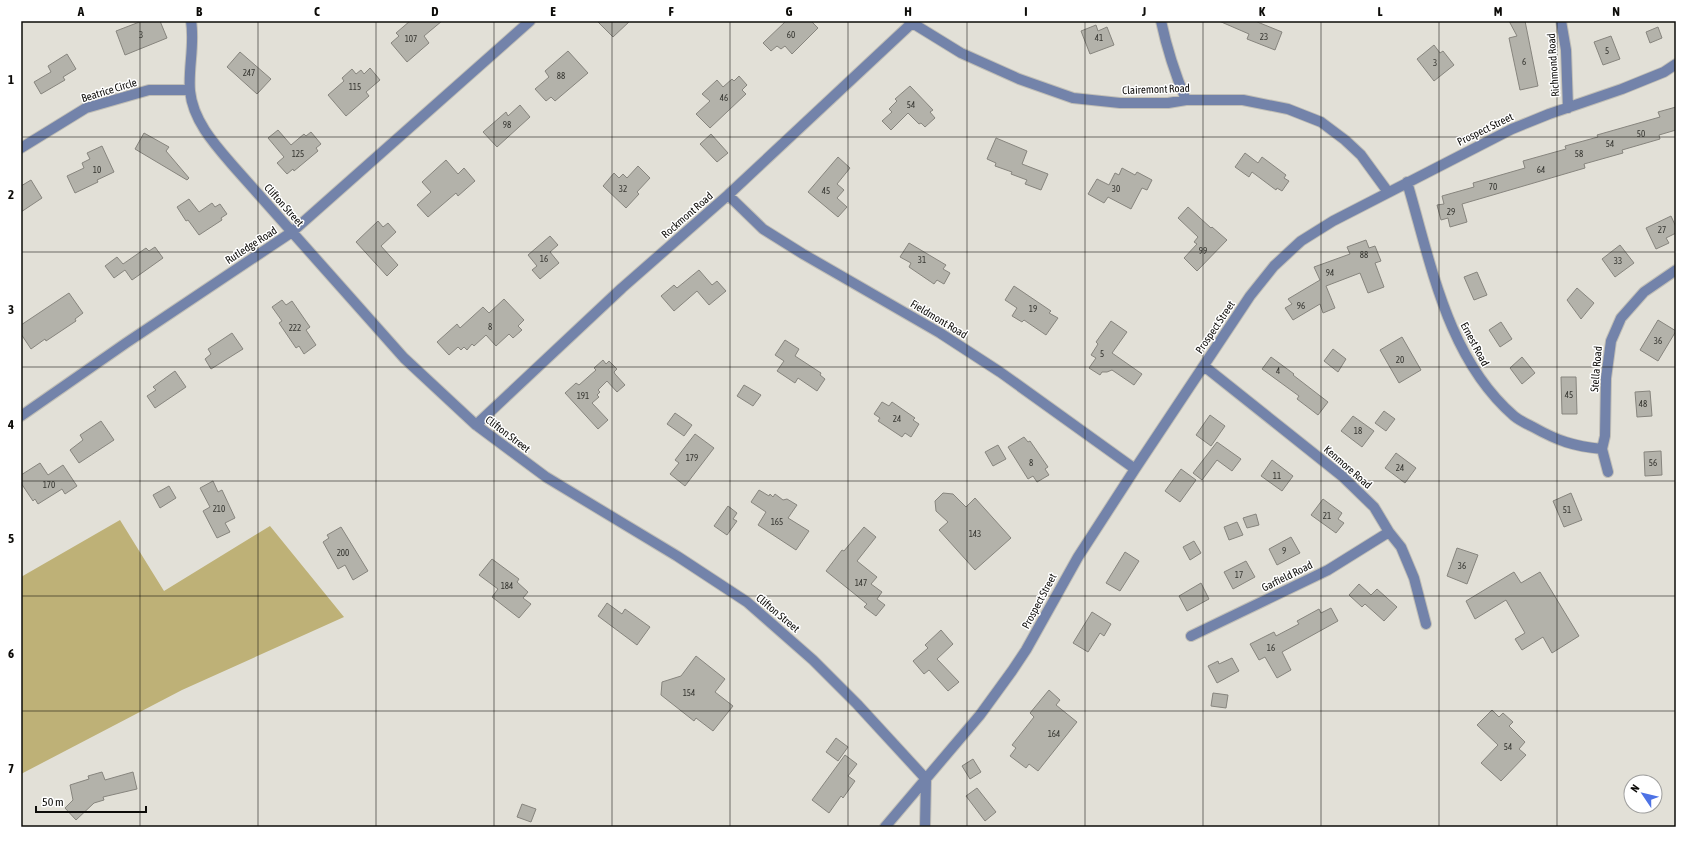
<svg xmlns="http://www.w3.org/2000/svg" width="1697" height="848" font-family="'Asap Condensed',sans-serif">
  <rect width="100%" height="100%" fill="#e2e0d7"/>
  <!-- forest -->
  <path fill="#beb177" d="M120,520L164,591L270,526L344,617L182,690L21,774V577Z"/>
  <!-- building -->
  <path fill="#b3b2aa" stroke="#87857e" d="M142,21H160L167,38L125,55L116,31Z
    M410,21H442L424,36L429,43L407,62L391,43L399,36L396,33Z
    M597,21H630L613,37Z
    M786,21H811L818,28L792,54L785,46L781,49L777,46L771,51L763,43Z
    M1219,21H1255L1282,32L1275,50L1247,39L1249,34Z
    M1509,21H1525L1538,86L1520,90L1509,38L1517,36Z
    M1096,25L1098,31L1107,27L1114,45L1090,54L1081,31Z
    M1658,27L1662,38L1650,43L1646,32Z
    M1611,36L1620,59L1603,65L1594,42Z
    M1434,45L1440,53L1443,51L1454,65L1434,81L1417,59Z
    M568,51L588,73L555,101L551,97L546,101L535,89L549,77L545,71Z
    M240,52L271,79L257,94L227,67Z
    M67,54L76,69L63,77L65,80L41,94L34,82L51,72L48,66Z
    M370,68L380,80L366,92L369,96L346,116L328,95L344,81L342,78L352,69L356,74L361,70L364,74Z
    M739,76L747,85L742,90L746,94L710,128L696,114L710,101L702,94L717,80L723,87L732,79L734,81Z
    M910,86L933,110L930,112L935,118L925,127L921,123L919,124L908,113L891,130L882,121L892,112L889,109L897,101L895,99Z
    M520,105L530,117L497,147L483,132L506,112L508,116Z
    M1676,107V130L1659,135L1660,139L1622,150L1623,153L1584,164L1585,168L1462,204L1467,222L1450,227L1448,218L1441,220L1437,205L1444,204L1442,196L1474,187L1473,183L1525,168L1523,161L1566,149L1565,146L1598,137L1597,135L1660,117L1658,112Z
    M278,130L291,145L304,134L306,136L311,132L321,144L316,148L318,151L294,171L293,169L287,174L277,163L284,157L268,138Z
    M144,133L169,147L166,151L189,178L187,180L135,149Z
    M711,134L728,153L717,162L700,144Z
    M996,138L1027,151L1022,164L1048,174L1041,190L1025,184L1027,180L1011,174L1012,172L995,166L996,163L987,159Z
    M102,146L114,172L97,180L98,182L75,193L67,176L84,168L82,163L90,159L87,153Z
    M1245,153L1258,163L1262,157L1286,175L1284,178L1289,181L1282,191L1277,188L1276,190L1252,172L1249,177L1235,167Z
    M838,157L850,168L837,184L844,190L837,198L847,207L838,217L808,192Z
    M446,160L458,174L464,168L475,181L458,196L456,193L428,217L417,205L431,192L422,182Z
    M638,166L650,178L637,192L639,194L626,208L603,186L614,173L619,178L623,174L627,178Z
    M1122,168L1135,175L1137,172L1152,180L1147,190L1142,188L1131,209L1108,197L1104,203L1088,194L1097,179L1109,185L1115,173L1119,175Z
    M31,180L42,198L21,212V186Z
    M189,199L199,212L212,203L215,207L220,204L227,214L221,218L222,220L199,235L188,220L186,221L177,207Z
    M1188,207L1211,228L1212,227L1227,240L1197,271L1184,258L1197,244L1194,242L1198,237L1178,218Z
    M1671,216L1676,227V233L1666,238L1669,243L1656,249L1646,228Z
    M378,221L383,227L388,223L396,232L381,246L398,265L387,276L356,242Z
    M550,236L558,245L550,252L559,263L540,279L532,270L537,266L528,255Z
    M1366,240L1369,248L1375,246L1381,261L1375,263L1384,287L1368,293L1360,273L1326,286L1335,308L1323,313L1320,304L1293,320L1285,308L1292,304L1288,299L1320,280L1314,267L1350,254L1347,247Z
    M909,243L946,265L943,269L950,273L944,284L937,280L934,284L909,267L911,263L900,257Z
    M1620,245L1634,263L1615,277L1602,259Z
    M155,247L163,258L132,280L125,270L114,278L105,266L117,257L123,264L146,248L149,251Z
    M699,270L712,285L717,281L726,291L709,305L697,291L674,311L661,296L674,285L677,288Z
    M1477,272L1487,295L1474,300L1464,277Z
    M1014,286L1051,311L1049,313L1058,318L1046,335L1024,320L1022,322L1012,316L1017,308L1005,300Z
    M1577,288L1594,303L1581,319L1567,300Z
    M69,293L83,313L75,319L76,321L46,341L45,339L31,349L21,334V325Z
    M504,299L524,320L518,326L522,330L513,338L509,334L496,346L486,335L474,346L472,344L467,350L464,347L461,350L458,347L449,355L437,342L457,324L460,328L483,307L489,313Z
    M282,300L286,305L292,301L310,327L306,330L316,345L304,354L299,346L296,348L279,323L282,321L272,307Z
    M1658,320L1676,331L1658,361L1640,350Z
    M1111,321L1127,332L1112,353L1142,374L1134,385L1112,370L1107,372H1102L1100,375L1089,368L1096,358L1091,355L1098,344L1096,342Z
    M1501,322L1512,339L1500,347L1489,330Z
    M232,333L243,349L211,369L205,359L211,354L208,349Z
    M1402,337L1421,370L1399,383L1380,350Z
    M785,340L799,349L795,356L821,373L820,375L825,379L817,391L798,378L795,383L777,371L784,361L775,355Z
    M1333,349L1346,359L1338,372L1324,361Z
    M1271,357L1294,374L1293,375L1328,402L1318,415L1297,399L1299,396L1262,369Z
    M1522,357L1535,373L1522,384L1510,368Z
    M603,360L606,364L609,361L617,369L614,372L615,374L625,385L617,392L607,381L598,390L600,392L597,395L599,397L592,403L608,420L598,429L565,393L576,383L579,385L596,370L594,368Z
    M175,371L186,387L155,408L147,396L156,390L153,387Z
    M1561,377H1576L1577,414H1562Z
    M744,385L761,395L753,406L737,396Z
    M1650,391L1652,416L1637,417L1635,392Z
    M882,402L889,406L892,402L915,418L913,420L919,424L911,437L905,433L902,437L878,421L880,418L874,414Z
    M1384,411L1395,419L1386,431L1375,423Z
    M675,413L692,425L684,436L667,424Z
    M1210,415L1225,426L1211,446L1196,435Z
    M1353,416L1374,431L1362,447L1341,431Z
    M101,421L114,440L79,463L70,450L83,440L80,435Z
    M695,434L714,448L685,486L670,474L679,463L675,460Z
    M1024,437L1028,442L1030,441L1048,467L1045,469L1049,475L1037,482L1033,476L1028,479L1008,447Z
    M1217,442L1241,459L1232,471L1217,460L1202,480L1193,473Z
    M998,445L1006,459L993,466L985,452Z
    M1661,451L1662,475L1645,476L1644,452Z
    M1396,453L1416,468L1405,483L1385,468Z
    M1272,460L1293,476L1282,491L1261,476Z
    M40,463L48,475L63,465L77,486L65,494L62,489L38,504L35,499L33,501L21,483V475Z
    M1181,469L1196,480L1180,502L1165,491Z
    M213,481L218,492L222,490L235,518L225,523L230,532L217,538L203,511L210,507L200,488Z
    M169,486L176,498L160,508L153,495Z
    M759,490L769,496L770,494L773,497L775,494L783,500L787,499L797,505L788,518L809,531L796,550L758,525L766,512L751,502Z
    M943,493L953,494L966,507L975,498L1011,538L975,570L939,530L948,522L936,511L935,501Z
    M1571,493L1582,520L1564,527L1553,501Z
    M1323,499L1342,513L1338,519L1344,523L1336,533L1311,515Z
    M728,506L737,513L733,519L737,521L727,535L714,526Z
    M1256,514L1259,525L1247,528L1243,518Z
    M1237,522L1243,535L1229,540L1224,527Z
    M341,527L368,571L353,580L345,565L338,569L323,542L329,538L327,535Z
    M864,527L876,537L857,561L877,577L871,584L882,592L877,599L885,605L876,616L864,607L867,604L826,571L842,550L844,551Z
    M1291,537L1300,553L1277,565L1269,549Z
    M1194,541L1201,553L1190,560L1183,547Z
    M1457,548L1478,555L1467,584L1447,576Z
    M1125,552L1139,561L1120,591L1106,583Z
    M492,559L519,579L517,582L528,592L523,598L531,604L519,618L492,597L498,589L479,575Z
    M1246,561L1255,577L1233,589L1224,572Z
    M1514,572L1521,583L1540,572L1579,636L1552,653L1543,637L1522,650L1515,639L1525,633L1506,600L1475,619L1466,601Z
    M1201,583L1209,599L1187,611L1179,596Z
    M1359,584L1371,595L1377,589L1397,607L1384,621L1365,604L1362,607L1349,595Z
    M607,603L622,614L625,609L650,627L637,645L598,616Z
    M1331,608L1338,621L1282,652L1291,670L1277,678L1265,657L1259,660L1250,644L1274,632L1276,636L1299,624L1297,621L1319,609L1321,613Z
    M1092,612L1111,624L1104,636L1100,633L1088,652L1073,643Z
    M941,630L953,644L937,659L959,682L948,691L929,670L924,674L913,661L928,648L925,645Z
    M696,656L725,679L715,692L733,706L713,731L696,718L694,721L661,695L662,682L681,676Z
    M1232,658L1239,671L1217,683L1208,666L1218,661L1219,664Z
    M1049,690L1060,700L1056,705L1077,722L1038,771L1029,764L1026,768L1010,756L1016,748L1012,745L1034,717L1030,713Z
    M1213,693L1228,695L1226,708L1211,706Z
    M1492,710L1499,717L1503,713L1513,722L1509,726L1525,742L1519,749L1526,755L1501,781L1481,763L1498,745L1477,725Z
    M836,738L848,747L838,761L826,752Z
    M845,755L857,764L848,776L855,781L843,798L841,796L829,813L812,800Z
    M973,759L981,772L970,779L962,766Z
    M102,772L105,780L133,772L137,789L103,797L104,800L94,803L76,820L65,808L73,800L70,785L89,779L88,776Z
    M977,788L996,812L985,821L966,796Z
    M522,804L536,809L531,822L517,817Z"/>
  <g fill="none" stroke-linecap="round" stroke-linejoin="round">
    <defs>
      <path id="minor" d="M191,21C195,44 188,68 190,91C193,122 217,147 236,169L404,358L476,425L546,477L677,556L747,602L813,660L857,704L926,779
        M909,21L961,53L1019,79L1073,98L1120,103H1168L1186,100H1243L1288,109L1321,122L1345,140L1361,155L1388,192
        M1161,21C1167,49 1175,74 1186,100
        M1561,21L1566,50L1568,108
        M21,148L86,108L149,90H190
        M1407,182C1431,263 1447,358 1514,416C1520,421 1527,424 1533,427C1558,441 1573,446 1602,449
        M728,195L763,229L803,254L940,333L1000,372L1135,469
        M1204,366L1342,476L1374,507L1389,532L1401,547L1414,578L1426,624
        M21,416L126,343L292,232L530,21
        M476,425L622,288L728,195L912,23
        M1608,472L1602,449L1605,436L1606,378L1611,341L1621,318L1644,292L1676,270
        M1191,636L1328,570L1389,532
        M885,827L980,715L1012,671L1026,650L1078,557L1135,469L1250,296L1274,266L1288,253L1301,241L1333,221L1512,129L1549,114L1622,89L1664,72L1676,64
        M925,827L926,779"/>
    </defs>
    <!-- minor casing -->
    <use href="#minor" stroke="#c0beb6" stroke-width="12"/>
    <!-- minor -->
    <use href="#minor" stroke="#7383aa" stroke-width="10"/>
  </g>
  <!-- grid -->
  <path fill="none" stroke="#0d0c09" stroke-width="1" stroke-opacity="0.55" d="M140,21V827M258,21V827M376,21V827M494,21V827M612,21V827M730,21V827M848,21V827M967,21V827M1085,21V827M1203,21V827M1321,21V827M1439,21V827M1557,21V827M21,137H1676M21,252H1676M21,367H1676M21,481H1676M21,596H1676M21,711H1676"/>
  <g text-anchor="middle" stroke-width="3" stroke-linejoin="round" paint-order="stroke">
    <!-- number labels -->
    <g font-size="9" fill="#363631">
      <text x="141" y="38">3</text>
      <text x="791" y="38">60</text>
      <text x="1264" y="40">23</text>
      <text x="1099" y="41">41</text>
      <text x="411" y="42">107</text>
      <text x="1607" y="54">5</text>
      <text x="1524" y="65">6</text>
      <text x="1435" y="66">3</text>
      <text x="249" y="76">247</text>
      <text x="561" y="79">88</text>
      <text x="355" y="90">115</text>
      <text x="724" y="101">46</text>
      <text x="911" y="108">54</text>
      <text x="507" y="128">98</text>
      <text x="1641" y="137">50</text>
      <text x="1610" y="147">54</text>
      <text x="298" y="157">125</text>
      <text x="1579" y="157">58</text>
      <text x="97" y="173">10</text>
      <text x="1541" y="173">64</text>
      <text x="1493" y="190">70</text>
      <text x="623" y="192">32</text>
      <text x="1116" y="192">30</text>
      <text x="826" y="194">45</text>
      <text x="1451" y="215">29</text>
      <text x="1662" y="233">27</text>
      <text x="1203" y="254">99</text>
      <text x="1364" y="258">88</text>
      <text x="544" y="262">16</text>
      <text x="922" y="263">31</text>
      <text x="1618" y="264">33</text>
      <text x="1330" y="276">94</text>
      <text x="1301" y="309">96</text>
      <text x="1033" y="312">19</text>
      <text x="490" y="330">8</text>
      <text x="295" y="331">222</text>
      <text x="1658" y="344">36</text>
      <text x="1102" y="357">5</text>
      <text x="1400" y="363">20</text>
      <text x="1278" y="374">4</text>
      <text x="1569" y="398">45</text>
      <text x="583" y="399">191</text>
      <text x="1643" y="407">48</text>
      <text x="897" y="422">24</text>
      <text x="1358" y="434">18</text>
      <text x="692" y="461">179</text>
      <text x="1031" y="466">8</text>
      <text x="1653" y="466">56</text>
      <text x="1400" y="471">24</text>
      <text x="1277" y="479">11</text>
      <text x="49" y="488">170</text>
      <text x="219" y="512">210</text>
      <text x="1567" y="513">51</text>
      <text x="1327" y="519">21</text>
      <text x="777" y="525">165</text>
      <text x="975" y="537">143</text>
      <text x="1284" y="554">9</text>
      <text x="343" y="556">200</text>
      <text x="1462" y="569">36</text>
      <text x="1239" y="578">17</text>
      <text x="861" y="586">147</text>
      <text x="507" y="589">184</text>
      <text x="1271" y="651">16</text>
      <text x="689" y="696">154</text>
      <text x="1054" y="737">164</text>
      <text x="1508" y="750">54</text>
    </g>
    <!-- street labels -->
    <g font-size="11" fill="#0d0c09" stroke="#fff">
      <text transform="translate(1553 65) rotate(-94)" y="4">Richmond Road</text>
      <text transform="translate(1156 89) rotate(-2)" y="4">Clairemont Road</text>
      <text transform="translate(109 90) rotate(-17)" y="4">Beatrice Circle</text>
      <text transform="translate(1485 129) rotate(-26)" y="4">Prospect Street</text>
      <text transform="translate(284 205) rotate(48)" y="4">Clifton Street</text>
      <text transform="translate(687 215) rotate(-41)" y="4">Rockmont Road</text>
      <text transform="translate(251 245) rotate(-33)" y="4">Rutledge Road</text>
      <text transform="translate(939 319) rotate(31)" y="4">Fieldmont Road</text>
      <text transform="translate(1215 327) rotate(-56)" y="4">Prospect Street</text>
      <text transform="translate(1475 344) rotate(62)" y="4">Ernest Road</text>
      <text transform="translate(1596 369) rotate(-85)" y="4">Stella Road</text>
      <text transform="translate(508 434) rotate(37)" y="4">Clifton Street</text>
      <text transform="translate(1348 467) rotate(41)" y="4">Kenmore Road</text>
      <text transform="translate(1287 576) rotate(-26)" y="4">Garfield Road</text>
      <text transform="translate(1039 601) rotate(-62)" y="4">Prospect Street</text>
      <text transform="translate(778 613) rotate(40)" y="4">Clifton Street</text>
    </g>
  </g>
  <!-- border -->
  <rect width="1697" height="848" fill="none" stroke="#ffffff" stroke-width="44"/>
  <!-- north arrow -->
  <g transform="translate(1643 794) rotate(305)"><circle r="19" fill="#ffffff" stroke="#9e9e9d"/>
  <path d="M0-3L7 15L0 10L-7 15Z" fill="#4d72e5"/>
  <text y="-6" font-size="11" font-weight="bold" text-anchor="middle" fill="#0d0c09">N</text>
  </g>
  <!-- scale -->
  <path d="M36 806v6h110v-6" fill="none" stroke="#0d0c09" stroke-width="2"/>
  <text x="42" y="806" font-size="12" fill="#0d0c09" stroke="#ffffff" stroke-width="3" paint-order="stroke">50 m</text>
  <rect x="22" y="22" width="1653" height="804" fill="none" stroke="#0d0c09" stroke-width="1.5"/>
  <g font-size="13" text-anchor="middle" font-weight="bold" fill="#0d0c09">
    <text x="81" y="16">A</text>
    <text x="199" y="16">B</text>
    <text x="317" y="16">C</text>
    <text x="435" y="16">D</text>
    <text x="553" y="16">E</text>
    <text x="671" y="16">F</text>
    <text x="789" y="16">G</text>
    <text x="908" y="16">H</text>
    <text x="1026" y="16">I</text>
    <text x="1144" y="16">J</text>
    <text x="1262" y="16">K</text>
    <text x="1380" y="16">L</text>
    <text x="1498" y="16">M</text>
    <text x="1616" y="16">N</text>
    <text x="11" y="84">1</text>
    <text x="11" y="199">2</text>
    <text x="11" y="314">3</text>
    <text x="11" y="429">4</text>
    <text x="11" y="543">5</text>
    <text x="11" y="658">6</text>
    <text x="11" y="773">7</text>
  </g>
</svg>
